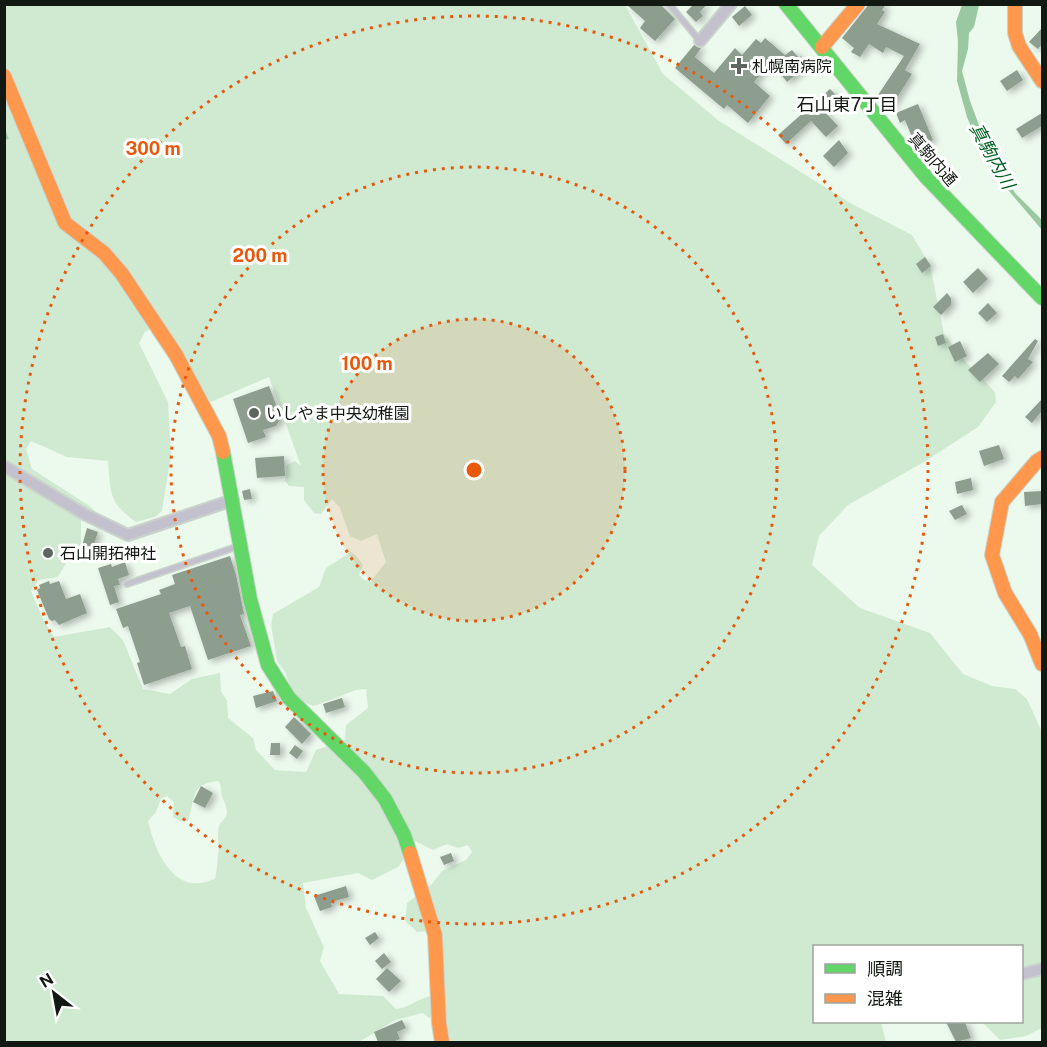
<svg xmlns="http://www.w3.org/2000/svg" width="1047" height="1047" font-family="'Public Sans','Noto Sans JP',sans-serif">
  <defs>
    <filter id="shadow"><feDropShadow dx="4" dy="2.5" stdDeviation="3" flood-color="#0004"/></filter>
  </defs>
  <rect width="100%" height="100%" fill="#ecf9ed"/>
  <!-- green -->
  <path fill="#d0ead2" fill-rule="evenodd" d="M5,5H625L663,74L719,121L852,204L912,235L930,265L944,334L966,362L995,392L996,402L978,427L924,462L848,505L819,536L812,565L860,608L930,633L963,674L992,686L1015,689L1027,699L1042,732V1028L1026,1036L1000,1040L982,1022H1022V946H814V1022H881L886,1042H438V930L417,932L405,921L407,903L432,884L442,871L466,860L472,852L468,845L458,848L447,844L433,850L409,838L401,823L395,835L405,858L398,867L372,880L358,873L303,883L306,908L324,947L320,961L339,994L383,996L396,1009C410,1008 419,997 433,996V1016L429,1018L423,1013L395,1020L359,1042H5ZM159,324L198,388L211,402L269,377L301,466L295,461L287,465L285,481L289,486L304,487V500L314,513L321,514L332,499L340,508L350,536L361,541L377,534L386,562L371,581L364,580L359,575L363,565L357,557L351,552L326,568L319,587L273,614L271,624L277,661L285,672L292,692L298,700L314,706L356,690L366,689L368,708L346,725L345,740L316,750L306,772L275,770L256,750L253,738L228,718L227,701L221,691L220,673L192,679L170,694L143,689L123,640L110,627L54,637L43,619L31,591L39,580L58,577L68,560L75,558L81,550V518L99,516L91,507L32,469L26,449L31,441L67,457L108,461C111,493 108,502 136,522L155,517L162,511L171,455L168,402L139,343L145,332ZM218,781C223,787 220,792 223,799C234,822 218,817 218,832C219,849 218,863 215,879C206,882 196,885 187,882C164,874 153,842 148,821L156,812L161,799L167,796L174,802L173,817L180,821H188C196,798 189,784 218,781Z"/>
  <!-- water -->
  <path fill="#9ac8a0" d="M962,5H979L974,27L969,33L968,49L962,71L970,101L989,152L997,162L1015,193L1042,220V230L1009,191L1003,188L981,151L967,117L957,81L958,42L956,22Z"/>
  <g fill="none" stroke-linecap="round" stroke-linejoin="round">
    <!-- stream -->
    <path stroke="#9ac8a0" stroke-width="3" d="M4,131L7,138"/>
  </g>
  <!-- building -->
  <path fill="#8d9e8f" filter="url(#shadow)" d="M626,4H660L675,19L655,41L640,28L645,21Z
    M694,4H707L700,12L703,16L696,22L686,12Z
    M869,4H886L882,10L885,12L877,24L920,44L905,70L912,74L890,109L876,98L904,56L886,47L883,53L869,44L860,57L851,52L854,48L842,38Z
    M745,6L752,15L739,26L732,17Z
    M1042,28V44L1038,49L1029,42Z
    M765,38L785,55L792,50L799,58L801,56L808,65L787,82L771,62L754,82L770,96L748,123L727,105L724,109L675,68L694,45L701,48L695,57L714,73L735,48L742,55L756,39L761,43Z
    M1017,70L1023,80L1007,91L1000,81Z
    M830,89L838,97L823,110L838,126L826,137L811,121L786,144L778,135Z
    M918,104L933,140L916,147L905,120L900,123L896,113Z
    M1042,113V126L1022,138L1016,129Z
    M839,140L848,153L834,167L823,156Z
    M925,257L931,266L922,273L916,264Z
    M978,268L988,279L973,293L963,282Z
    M947,293L951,298V305L941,315L933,307Z
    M988,303L997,313L987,322L978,313Z
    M943,334L946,343L938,346L935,337Z
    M1035,339L1038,341L1028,359L1033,362L1018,379L1015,376L1009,382L1002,376Z
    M960,341L967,356L955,362L948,347Z
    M988,353L999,364L980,382L968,370Z
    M269,386L281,418L276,426L263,430L266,437L248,443L233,399Z
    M1042,399V411L1032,423L1025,417Z
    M999,445L1004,459L984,466L979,451Z
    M284,456L285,476L257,478L255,458Z
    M971,478L973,490L957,494L955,482Z
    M250,489L252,499L244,500L242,491Z
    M1042,491V504L1025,506L1024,492Z
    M962,505L967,514L955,520L949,511Z
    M87,528L98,532L92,550L82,546Z
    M230,556L236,575L244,614L240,615L251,646L208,660L190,606L169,613L181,647L185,646L192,669L144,685L137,663L140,662L128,626L123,628L116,609L161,594L159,590L175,584L172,575Z
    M125,562L129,575L118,579L120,585L114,586L119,602L110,605L98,568L111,564L112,567Z
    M49,581L50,584L59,581L66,599L80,594L87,613L59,625L55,620L52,621L49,619L37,590L40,588L39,585Z
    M273,691L277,701L256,708L253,696Z
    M342,698L345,707L326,713L323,704Z
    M294,717L311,734L302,744L285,727Z
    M271,743H280V755H270Z
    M295,745L303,751L297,759L289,753Z
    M201,786L213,793L205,808L193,802Z
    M451,853L454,861L444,865L440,857Z
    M346,886L349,897L331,902L332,907L320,911L314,896Z
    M375,932L379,938L370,945L365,938Z
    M384,953L391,962L382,969L375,961Z
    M387,968L401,981L389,992L376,979Z
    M402,1020L406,1028L397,1032L400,1039L392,1042H378L374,1032Z
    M946,1022H965L971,1038L956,1042Z"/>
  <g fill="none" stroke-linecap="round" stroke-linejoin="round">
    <defs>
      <path id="lane" d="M669,4L700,41
        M127,584L239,546"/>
      <path id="street" d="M700,41L731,4
        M4,466L84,514L128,535L233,500
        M1022,974L1042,969"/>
      <path id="fast" d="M786,4L926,177L1042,298
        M223,452L250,599L268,665L289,698L364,772L385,799L404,835L410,853"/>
      <path id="slow" d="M1015,4V33L1019,46L1042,81
        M822,47L858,4
        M4,76L65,223L104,253L122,274L176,355L219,436L223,452
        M1042,458L1037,461L1002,502L992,555L1005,593L1030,634L1042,664
        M410,853L435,935L439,1023L442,1042"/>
    </defs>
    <!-- lane casing -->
    <use href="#lane" stroke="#cad4cb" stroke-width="8"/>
    <!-- street casing -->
    <use href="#street" stroke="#cad4cb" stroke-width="14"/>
    <!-- fast casing -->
    <use href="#fast" stroke="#cad4cb" stroke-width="16"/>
    <!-- slow casing -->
    <use href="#slow" stroke="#cad4cb" stroke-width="16"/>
    <!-- lane -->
    <use href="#lane" stroke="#c4c1ce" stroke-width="5"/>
    <!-- street -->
    <use href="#street" stroke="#c4c1ce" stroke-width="10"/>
    <!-- fast -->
    <use href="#fast" stroke="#63d668" stroke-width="14"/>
    <!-- slow -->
    <use href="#slow" stroke="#ff974d" stroke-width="14"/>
  </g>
  <!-- distance rings -->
  <circle cx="474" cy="470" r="151" fill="#e8590c" fill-opacity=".12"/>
  <g fill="none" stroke="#e8590c" stroke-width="3" stroke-dasharray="3 6">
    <circle cx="474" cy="470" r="151"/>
    <circle cx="474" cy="470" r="303"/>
    <circle cx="474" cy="470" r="454"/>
  </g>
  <!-- markers -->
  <g fill="#5e675f" stroke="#fff" stroke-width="2">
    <path d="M736 57h6v6h6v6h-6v6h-6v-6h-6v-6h6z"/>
    <circle cx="254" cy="413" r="6"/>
    <circle cx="48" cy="553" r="6"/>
  </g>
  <g text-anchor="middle" stroke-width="6" stroke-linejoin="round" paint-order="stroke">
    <!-- poi labels -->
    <g font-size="16" fill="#121912" stroke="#fff" text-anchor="start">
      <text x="752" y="72">札幌南病院</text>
      <text x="266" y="419">いしやま中央幼稚園</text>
      <text x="60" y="559">石山開拓神社</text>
    </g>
    <!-- street labels -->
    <g font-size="16" fill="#121912" stroke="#fff">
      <text transform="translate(933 159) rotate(49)" y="6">真駒内通</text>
    </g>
    <!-- neighbourhood labels -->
    <g font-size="18" fill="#121912" stroke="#fff">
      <text x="847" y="111">石山東7丁目</text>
    </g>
    <!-- water labels -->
    <g font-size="18" font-style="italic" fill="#006322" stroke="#fff">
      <text transform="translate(992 156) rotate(61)" y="6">真駒内川</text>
    </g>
  </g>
  <circle cx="474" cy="470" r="9" fill="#e8590c" stroke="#fff" stroke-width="3"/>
  <g font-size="18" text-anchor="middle" font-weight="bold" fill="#e8590c" stroke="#fff" stroke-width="6" stroke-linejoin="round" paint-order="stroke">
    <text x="153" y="155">300 m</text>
    <text x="260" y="262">200 m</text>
    <text x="367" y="370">100 m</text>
  </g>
  <!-- border -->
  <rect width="1047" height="1047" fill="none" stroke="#121912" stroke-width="12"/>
  <!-- legend -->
  <rect x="813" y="945" width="210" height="78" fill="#ffffff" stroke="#a0a3a0" stroke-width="1.5"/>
  <rect x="825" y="964" width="30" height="9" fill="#63d668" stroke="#a0a3a0" stroke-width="1.5"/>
  <text x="867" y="975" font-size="18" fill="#121912">順調</text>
  <rect x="825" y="994" width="30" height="9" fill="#ff974d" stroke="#a0a3a0" stroke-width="1.5"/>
  <text x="867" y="1005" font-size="18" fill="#121912">混雑</text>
  <!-- north arrow -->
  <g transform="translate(54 993) rotate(329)" stroke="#ffffff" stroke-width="4.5" paint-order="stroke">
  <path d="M0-4.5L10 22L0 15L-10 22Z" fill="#121912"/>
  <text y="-9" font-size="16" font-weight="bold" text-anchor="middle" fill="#121912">N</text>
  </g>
</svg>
